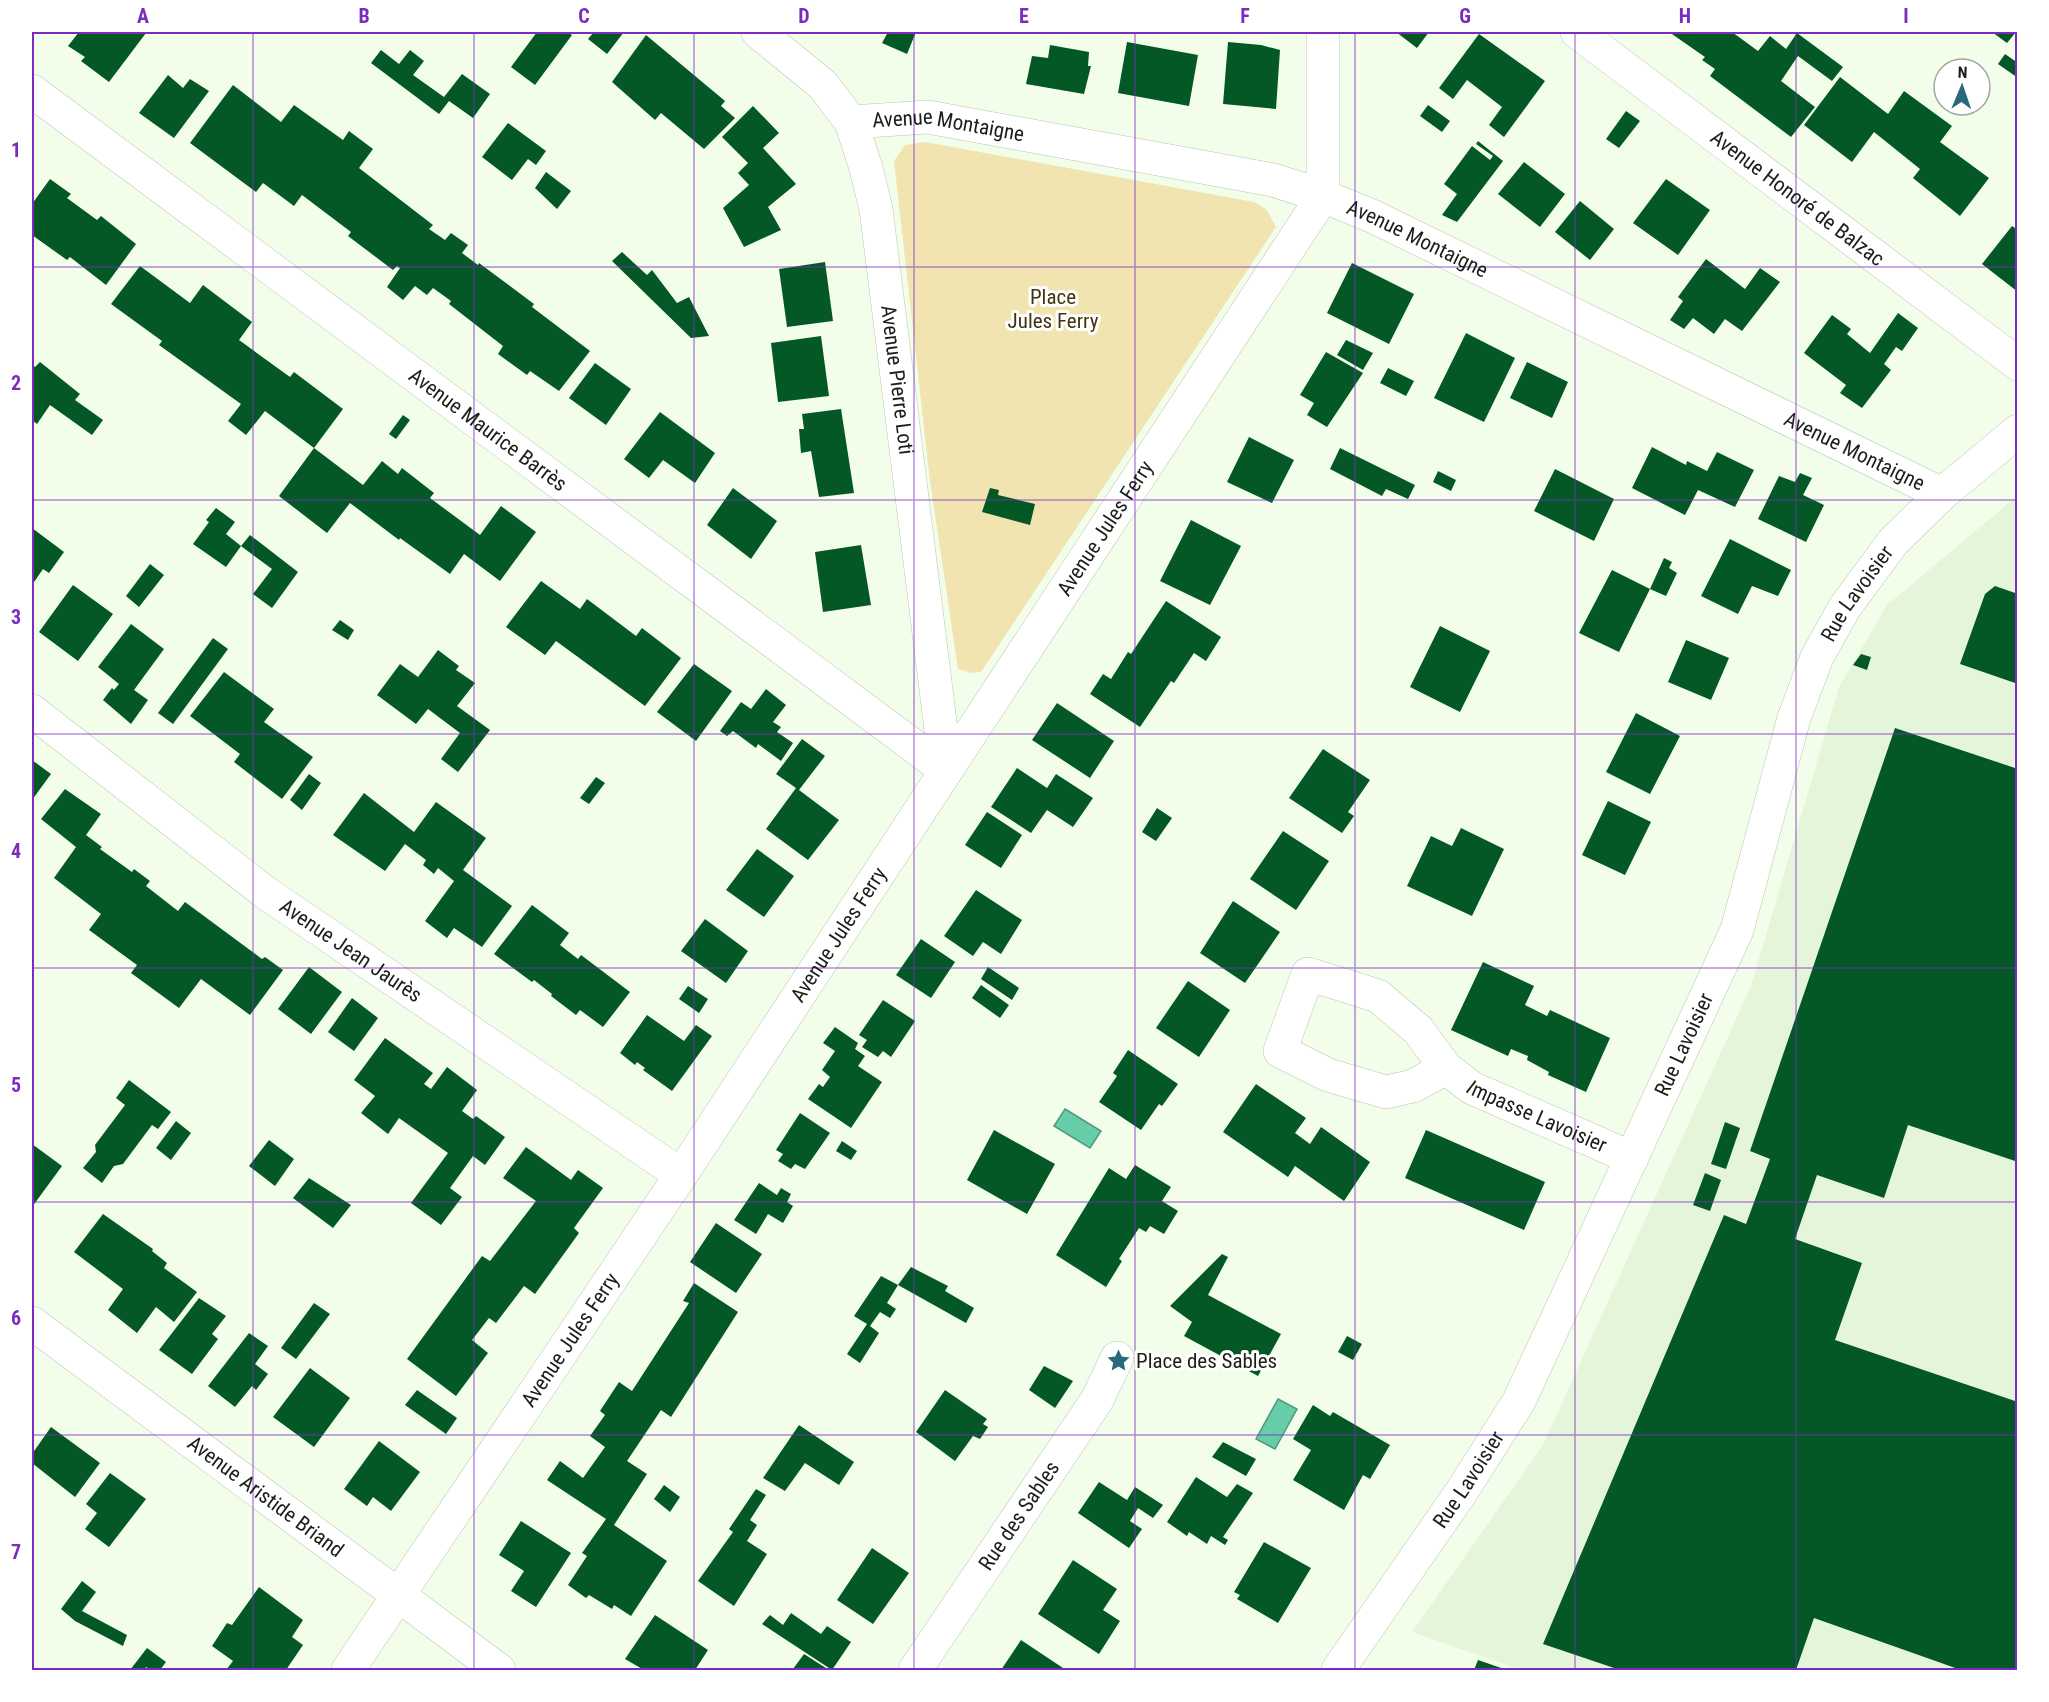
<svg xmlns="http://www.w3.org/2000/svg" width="2049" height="1702" font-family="'Roboto Condensed',sans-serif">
  <rect width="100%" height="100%" fill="#f2fee9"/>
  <!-- built -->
  <path fill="#e5f5d9" d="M2017,496V1670H1521L1412,1632L1543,1445L1751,986L1839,687L1887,605Z"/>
  <!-- green -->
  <path fill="#f1e4b1" d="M925,142L1254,202L1266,209L1276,227L981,672L972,673L958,669L930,481L894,161L905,145Z"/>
  <!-- water -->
  <path fill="#67cda8" stroke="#50997c" stroke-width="1.5" d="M1065,1109L1101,1131L1090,1148L1054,1126Z
    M1278,1399L1297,1409L1275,1449L1256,1439Z"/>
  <!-- building -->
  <path fill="#045825" d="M79,32H145L146,33L109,82L81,61L85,57L68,46Z
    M537,32H567L572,35L535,85L511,67Z
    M594,32H624L607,54L588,39Z
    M888,32H916L907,54L882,43Z
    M1396,32H1429L1417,48Z
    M1669,32H1732L1758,51L1770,36L1786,49L1797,33L1843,67L1832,81L1798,56L1781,81L1815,107L1791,137L1710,76L1715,69L1702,60L1705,57Z
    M1992,32H2016L2007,43Z
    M1479,34L1545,81L1504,137L1489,125L1502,107L1467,80L1453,99L1439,88Z
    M646,35L725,101L721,106L735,118L704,149L661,113L655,120L612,82Z
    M1127,42L1198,55L1189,106L1118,93Z
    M1228,42L1261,45L1280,50L1276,109L1223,104Z
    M1050,45L1089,52L1088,66H1091L1084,94L1026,84L1032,56L1048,58Z
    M381,50L399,64L410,50L424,61L413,75L444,97L462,74L490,94L473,118L449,101L439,114L371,63Z
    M2005,54L2018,63V78L1998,64Z
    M168,75L183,88L190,79L209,91L174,138L139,113Z
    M1840,77L1888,114L1904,91L1952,126L1940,142L1989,178L1960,216L1913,178L1920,169L1874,132L1852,162L1804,125Z
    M233,85L281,122L294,105L343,140L349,131L373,149L359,168L433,225L429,229L445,240L451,233L468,245L462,253L478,265L479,263L534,304L532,307L590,351L559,391L530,371L527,375L498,354L503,346L449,304L451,301L433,288L427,295L415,286L403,300L387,287L400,268L397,266L393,270L348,236L351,232L302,195L294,206L263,183L256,192L190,143Z
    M1428,105L1450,121L1442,132L1420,116Z
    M753,106L779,133L763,148L796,184L768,207L781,230L744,247L723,208L749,185L738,173L748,163L722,137Z
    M1626,111L1640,121L1619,148L1606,139Z
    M508,123L546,151L536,165L528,159L512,180L482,157Z
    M1478,141L1503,161L1457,222L1442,215L1457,194L1444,184L1472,146L1490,160L1493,156L1476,144Z
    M1524,162L1565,194L1540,227L1498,194Z
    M546,172L571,191L557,209L535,188Z
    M50,179L71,194L67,198L97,220L101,216L136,244L106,285L70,257L67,260L32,235V204Z
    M1666,179L1710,210L1678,255L1633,223Z
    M1580,201L1614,229L1590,260L1555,232Z
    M2012,226L2018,230V292L1982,264Z
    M622,252L647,275L652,270L677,303L689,297L709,336L691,338L612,261Z
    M1706,259L1745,289L1760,268L1780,282L1742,331L1725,319L1714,334L1693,318L1684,329L1670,320L1683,301L1678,297Z
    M825,262L833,321L787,327L779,269Z
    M1352,263L1414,294L1389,344L1327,313Z
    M140,266L190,303L203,285L252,322L239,340L290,377L294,372L343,409L314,448L265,411L246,435L228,421L241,404L159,345L162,341L111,304Z
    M1898,313L1918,328L1902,351L1896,347L1884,364L1891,370L1862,408L1840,393L1846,385L1804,353L1832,315L1851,329L1847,334L1870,353Z
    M1466,333L1515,358L1484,422L1434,398Z
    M821,336L829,396L778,402L771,343Z
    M1346,340L1373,353L1363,370L1337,355Z
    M1326,352L1363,373L1327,427L1307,415L1314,403L1300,395Z
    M40,362L80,394L75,400L103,420L92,435L50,405L37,424L32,420V364L35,367Z
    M1527,362L1568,382L1552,418L1510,398Z
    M595,363L631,389L606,425L569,398Z
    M1388,368L1414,381L1406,396L1380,383Z
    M841,409L854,493L819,497L811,451L801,453L799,429H804L802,414Z
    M660,412L715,453L695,483L663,460L649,478L624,459Z
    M403,415L410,420L396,439L389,434Z
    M1249,437L1294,460L1272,503L1227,482Z
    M1652,447L1686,465L1687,461L1707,471L1717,452L1754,470L1735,507L1698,490L1685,515L1632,488Z
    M314,448L363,485L382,461L398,474L402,468L434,493L430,498L480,535L501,506L536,532L500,581L464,554L450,574L400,538L399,540L350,503L327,533L279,496Z
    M1340,448L1415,485L1408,499L1386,489L1382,496L1330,469Z
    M1555,469L1614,499L1594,541L1534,511Z
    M1438,471L1456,480L1451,491L1433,482Z
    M1800,473L1812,478L1803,495L1824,505L1806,542L1758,519L1779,476L1795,482Z
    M733,488L777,521L751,559L707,525Z
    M990,488L999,490L998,495L1035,504L1030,525L982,512Z
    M216,508L235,522L226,534L241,546L226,567L193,544L209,522L206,520Z
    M1191,520L1241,546L1210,605L1160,581Z
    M32,528L64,552L49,573L43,569L32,585Z
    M250,535L298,572L272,608L253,594L272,569L241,546Z
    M1730,539L1791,570L1778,596L1752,586L1738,614L1701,596Z
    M861,545L871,605L823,612L815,552Z
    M1664,558L1672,562L1669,568L1677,573L1666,596L1650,589Z
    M150,564L164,575L139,607L126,596Z
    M1612,570L1650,589L1619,652L1579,633Z
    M541,581L580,609L587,599L636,636L642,628L681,658L645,706L556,641L545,655L506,627Z
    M73,585L113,614L78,661L39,632Z
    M1995,586L2018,594V684L1960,664L1985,594Z
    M1166,601L1221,637L1206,661L1194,653L1174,683L1171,681L1140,727L1090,694L1103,674L1111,679L1128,652L1131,654Z
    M340,620L354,630L348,640L332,630Z
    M131,624L164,649L134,690L148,700L131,724L103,700L112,688L114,690L119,684L98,667Z
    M1440,626L1490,651L1460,712L1410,687Z
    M213,638L228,649L173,724L158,713Z
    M1686,640L1729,658L1711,700L1668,682Z
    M438,650L459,666L456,670L475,683L457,706L490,730L458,772L441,759L460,733L428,709L416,724L377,695L400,664L418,677Z
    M1861,654L1871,657L1867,670L1853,665Z
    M694,664L732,691L696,741L657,712Z
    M224,672L274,709L264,722L313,757L282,799L234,762L240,754L190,716Z
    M766,689L786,705L773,722L781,727L777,732L793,743L781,761L758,744L756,748L733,731L727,736L720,731L741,702L751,709Z
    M1057,703L1114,741L1090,778L1032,740Z
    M1636,713L1680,736L1650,794L1606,772Z
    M1895,728L2018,769V1162L1908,1125L1884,1198L1817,1175L1795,1239L1862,1263L1835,1340L2018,1402V1670H1961L1814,1618L1796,1670H1620L1543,1644L1724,1215L1746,1224L1770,1159L1750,1151Z
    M802,739L825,756L799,790L839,820L808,860L766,829L796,788L776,774Z
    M1323,749L1370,780L1348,812L1354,816L1342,833L1289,798Z
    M32,760L51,774L32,800Z
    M1017,768L1047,788L1056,774L1093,798L1073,827L1047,810L1031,833L991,807Z
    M309,774L321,783L302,810L290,800Z
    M596,777L605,783L589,804L580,798Z
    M65,789L101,814L86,835L102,847L100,849L132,872L134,869L150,881L146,886L178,911L185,902L262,959L265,957L283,970L250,1015L201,979L179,1008L131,973L137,965L89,930L101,914L54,878L76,847L41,819Z
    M364,793L414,832L436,802L486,838L463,870L512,906L482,947L454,928L447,938L425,921L454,881L438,868L434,874L423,865L426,860L405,844L385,871L333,835Z
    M1608,801L1651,822L1625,875L1582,855Z
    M1157,808L1172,818L1156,841L1142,832Z
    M987,812L1022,835L1001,868L965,845Z
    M1461,828L1504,849L1472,916L1407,886L1431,836L1452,846Z
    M1283,831L1329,861L1296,910L1250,879Z
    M757,849L794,876L764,917L726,890Z
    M976,890L1022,920L1001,954L983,942L973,956L944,936Z
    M1233,901L1280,932L1245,983L1200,953Z
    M532,905L569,933L560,945L578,959L581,955L630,992L603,1027L580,1010L576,1015L551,996L552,994L534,980L532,982L494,954Z
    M705,919L748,951L726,983L681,951Z
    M921,939L955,962L931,998L896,975Z
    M1483,962L1534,986L1525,1005L1547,1016L1550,1010L1610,1038L1586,1092L1548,1075L1549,1072L1527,1060L1528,1056L1511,1049L1508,1056L1451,1030Z
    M309,967L342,992L311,1034L278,1009Z
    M988,967L1019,988L1012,1000L981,979Z
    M1188,981L1230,1010L1199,1057L1156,1028Z
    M981,985L1009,1005L1000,1018L972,998Z
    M688,986L708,999L699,1013L679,999Z
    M352,998L378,1018L354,1051L328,1032Z
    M883,1000L915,1021L891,1057L883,1051L878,1057L862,1047L867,1040L859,1035Z
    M647,1015L684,1041L696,1025L712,1036L672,1091L643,1070L645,1068L637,1062L635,1065L620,1053Z
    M835,1027L858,1043L855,1049L865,1056L858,1066L882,1082L851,1128L808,1099L819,1084L823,1087L830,1077L822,1070L835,1051L823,1043Z
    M385,1038L433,1073L424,1084L431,1089L447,1067L477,1090L462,1111L473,1119L476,1116L505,1137L485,1165L473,1156L450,1188L462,1197L441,1225L411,1203L448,1153L399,1118L388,1134L361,1113L375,1096L354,1080Z
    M1128,1050L1178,1084L1162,1106L1159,1104L1141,1130L1099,1102L1117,1076L1113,1073Z
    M129,1080L171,1112L158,1129L152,1125L123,1164L114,1166L102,1183L83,1168L96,1152L95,1145L125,1105L116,1098Z
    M1256,1084L1306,1118L1295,1133L1310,1144L1321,1127L1370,1162L1344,1201L1295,1166L1288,1177L1223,1132Z
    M800,1113L830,1133L805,1169L795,1164L791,1169L778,1161L783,1154L776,1150Z
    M176,1121L191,1133L171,1160L156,1148Z
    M1725,1122L1740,1128L1726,1169L1711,1164Z
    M994,1130L1055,1164L1027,1214L967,1180Z
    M1426,1130L1545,1182L1524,1230L1405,1178Z
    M269,1140L294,1159L275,1186L249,1166Z
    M842,1141L857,1151L851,1160L836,1151Z
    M32,1144L62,1166L32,1207Z
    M526,1147L571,1180L578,1170L603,1188L574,1228L579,1233L535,1294L524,1286L496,1323L489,1318L472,1340L488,1353L456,1396L407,1359L482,1256L490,1261L536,1201L503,1178Z
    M1135,1165L1171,1187L1162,1201L1178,1211L1164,1234L1150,1226L1146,1232L1139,1228L1119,1259L1122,1261L1106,1287L1056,1255L1109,1168L1126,1179Z
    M1705,1173L1721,1180L1710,1211L1693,1205Z
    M309,1178L351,1205L333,1228L293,1198Z
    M759,1183L777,1195L781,1188L791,1194L787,1202L793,1206L783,1223L768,1214L756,1234L734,1220Z
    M103,1214L153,1249L152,1251L167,1263L164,1268L197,1292L174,1322L156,1307L137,1333L108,1310L123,1289L74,1252Z
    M716,1223L762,1254L736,1293L690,1262Z
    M1222,1254L1228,1257L1208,1295L1281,1334L1258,1376L1184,1336L1192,1322L1170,1306Z
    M911,1267L948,1286L945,1291L974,1308L966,1323L898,1285L887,1303L896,1309L890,1318L880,1312L870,1326L879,1333L860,1363L847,1354L867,1324L854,1316L881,1276L898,1285Z
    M694,1283L738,1312L671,1417L661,1410L627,1461L647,1474L614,1525L667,1561L631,1616L614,1605L612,1609L589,1595L586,1598L568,1585L587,1556L582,1553L606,1519L547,1480L560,1461L583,1478L605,1447L590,1436L605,1415L600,1411L619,1382L632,1391L689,1303L683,1301Z
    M199,1298L226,1316L212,1334L218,1339L192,1374L159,1350Z
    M314,1303L330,1314L296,1359L281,1348Z
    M249,1333L268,1346L255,1364L268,1374L256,1390L252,1386L235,1407L208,1386Z
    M1347,1336L1362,1344L1353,1360L1338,1352Z
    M1044,1366L1073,1381L1055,1408L1029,1390Z
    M310,1368L350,1398L314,1447L273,1417Z
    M417,1390L457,1418L446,1434L405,1405Z
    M945,1390L987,1419L983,1424L988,1427L980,1439L973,1436L955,1461L916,1432Z
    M1313,1405L1330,1416L1333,1412L1390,1445L1370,1479L1363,1475L1344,1510L1293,1480L1311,1450L1293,1439Z
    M799,1425L854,1462L839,1485L805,1463L785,1491L763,1478Z
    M51,1427L100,1463L75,1497L32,1463V1454Z
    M379,1441L420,1472L391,1511L373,1497L367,1506L344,1489Z
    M1223,1442L1256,1459L1246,1476L1212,1457Z
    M110,1473L146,1499L109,1547L85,1529L97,1513L86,1504Z
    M1196,1477L1227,1497L1237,1484L1253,1493L1223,1537L1228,1540L1225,1545L1211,1536L1207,1544L1189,1532L1187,1536L1167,1522Z
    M1099,1482L1127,1500L1135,1487L1163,1505L1153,1518L1138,1508L1130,1521L1142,1529L1129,1548L1078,1513Z
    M664,1485L680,1497L670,1512L654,1499Z
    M756,1489L766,1495L750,1520L757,1525L747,1541L767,1554L734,1606L698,1581L733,1532L729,1529Z
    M521,1521L571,1553L536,1607L511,1591L524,1571L499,1555Z
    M1264,1542L1311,1568L1278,1623L1237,1599L1240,1595L1234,1592Z
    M872,1548L909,1573L873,1624L837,1600Z
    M1073,1560L1117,1589L1103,1610L1120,1621L1099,1654L1038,1614Z
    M82,1581L96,1592L82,1611L127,1635L123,1646L75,1621L61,1609Z
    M259,1587L303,1620L292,1637L303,1645L286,1670H226L233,1661L212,1646L227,1623L232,1625Z
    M791,1613L821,1634L827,1626L851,1642L832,1670L762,1624L770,1615L783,1625Z
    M655,1615L708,1650L695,1670H644L625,1659Z
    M1021,1640L1066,1670H1001Z
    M147,1648L166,1662L160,1670H151L146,1667L144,1670H130Z
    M804,1654L829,1670H795L793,1669Z
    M1478,1660L1507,1670H1474Z"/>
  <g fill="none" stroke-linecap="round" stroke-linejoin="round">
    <defs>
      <g id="minor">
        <path id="s1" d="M758,32L823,85L851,122L866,168L876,209L946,770"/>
        <path id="s2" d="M1577,32L2018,364"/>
        <path id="s3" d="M32,91L946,770"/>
        <path id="s4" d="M851,122L928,117L1273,180L1323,196L1372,216L1942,494"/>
        <path id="s5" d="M32,711L266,893L681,1175"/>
        <path id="s6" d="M1446,1068L1413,1086L1386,1092L1328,1075L1280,1051L1308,974L1378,996L1418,1030L1446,1068L1472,1088L1632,1158"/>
        <path id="s7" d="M32,1323L499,1670"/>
        <path id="s8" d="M348,1670L681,1175L1323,196V32"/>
        <path id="s9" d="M915,1670L1097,1400L1117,1358"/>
        <path id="s10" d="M1338,1670L1462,1491L1519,1401L1737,930L1794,718L1817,657L1845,607L1893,542L1942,494L2018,431"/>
      </g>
    </defs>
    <!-- minor casing -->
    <use href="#minor" stroke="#bac6b1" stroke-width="34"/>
    <!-- minor -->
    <use href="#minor" stroke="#fff" stroke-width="33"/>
  </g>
  <!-- grid -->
  <path fill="none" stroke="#7b2cbf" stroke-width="1.5" stroke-opacity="0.55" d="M253,32V1670M474,32V1670M694,32V1670M914,32V1670M1135,32V1670M1355,32V1670M1575,32V1670M1796,32V1670M32,267H2018M32,500H2018M32,734H2018M32,968H2018M32,1202H2018M32,1435H2018"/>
  <!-- icons -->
  <defs>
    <symbol id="sight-bare" viewBox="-9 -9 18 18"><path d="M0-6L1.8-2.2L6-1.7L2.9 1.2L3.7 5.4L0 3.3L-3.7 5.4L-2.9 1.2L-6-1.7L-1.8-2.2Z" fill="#29697d" stroke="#fff" stroke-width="2.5" paint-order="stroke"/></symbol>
  </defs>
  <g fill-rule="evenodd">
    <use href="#sight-bare" x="1102" y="1344" width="33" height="33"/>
  </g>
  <g text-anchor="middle" stroke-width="6" stroke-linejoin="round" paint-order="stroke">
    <!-- street labels -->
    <g font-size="21" fill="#1a1f17" stroke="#fff">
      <text dy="7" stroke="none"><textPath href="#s4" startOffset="98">Avenue Montaigne</textPath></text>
      <text dy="7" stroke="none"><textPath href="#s2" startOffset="276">Avenue Honoré de Balzac</textPath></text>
      <text dy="7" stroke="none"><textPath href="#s4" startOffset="584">Avenue Montaigne</textPath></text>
      <text dy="7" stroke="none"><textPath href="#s1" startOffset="393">Avenue Pierre Loti</textPath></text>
      <text dy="7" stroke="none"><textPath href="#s3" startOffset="568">Avenue Maurice Barrès</textPath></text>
      <text dy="7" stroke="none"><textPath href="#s4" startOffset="1070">Avenue Montaigne</textPath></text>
      <text dy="7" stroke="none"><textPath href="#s8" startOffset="1370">Avenue Jules Ferry</textPath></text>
      <text dy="7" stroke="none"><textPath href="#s10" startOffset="1203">Rue Lavoisier</textPath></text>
      <text dy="7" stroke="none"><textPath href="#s8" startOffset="884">Avenue Jules Ferry</textPath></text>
      <text dy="7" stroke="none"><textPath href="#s5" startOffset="399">Avenue Jean Jaurès</textPath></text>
      <text dy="7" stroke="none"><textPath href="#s10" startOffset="717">Rue Lavoisier</textPath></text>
      <text dy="7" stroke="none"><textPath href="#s6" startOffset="538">Impasse Lavoisier</textPath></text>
      <text dy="7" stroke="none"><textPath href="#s8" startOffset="398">Avenue Jules Ferry</textPath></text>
      <text dy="7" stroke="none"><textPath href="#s10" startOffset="231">Rue Lavoisier</textPath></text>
      <text dy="7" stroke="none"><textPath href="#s7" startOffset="291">Avenue Aristide Briand</textPath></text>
      <text dy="7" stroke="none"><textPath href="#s9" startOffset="186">Rue des Sables</textPath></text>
    </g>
    <!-- park labels -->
    <g font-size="21" fill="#3e350f" stroke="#fff">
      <text x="1053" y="304">Place<tspan x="1053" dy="24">Jules Ferry</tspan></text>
    </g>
    <!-- poi labels -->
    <g font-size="21" fill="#1a1f17" stroke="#fff" text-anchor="start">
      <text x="1136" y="1368">Place des Sables</text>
    </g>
  </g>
  <!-- border -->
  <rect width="2049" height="1702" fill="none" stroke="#ffffff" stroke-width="66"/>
  <!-- north arrow -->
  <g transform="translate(1962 87) rotate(2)"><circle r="28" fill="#ffffff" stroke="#a3a5a2" stroke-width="1.5"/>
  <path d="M0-4.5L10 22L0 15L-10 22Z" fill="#29697d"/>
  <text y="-9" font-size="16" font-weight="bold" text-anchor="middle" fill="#1a1f17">N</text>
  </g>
  <rect x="33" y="33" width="1983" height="1636" fill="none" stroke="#7b2cbf" stroke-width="2"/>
  <g font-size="20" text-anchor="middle" font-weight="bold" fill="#7b2cbf">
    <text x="143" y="23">A</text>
    <text x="364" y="23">B</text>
    <text x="584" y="23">C</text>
    <text x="804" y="23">D</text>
    <text x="1024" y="23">E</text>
    <text x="1245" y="23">F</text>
    <text x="1465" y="23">G</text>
    <text x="1685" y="23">H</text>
    <text x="1906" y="23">I</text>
    <text x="16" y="157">1</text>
    <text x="16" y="390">2</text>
    <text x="16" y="624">3</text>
    <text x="16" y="858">4</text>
    <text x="16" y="1092">5</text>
    <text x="16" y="1325">6</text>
    <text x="16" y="1559">7</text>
  </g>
</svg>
